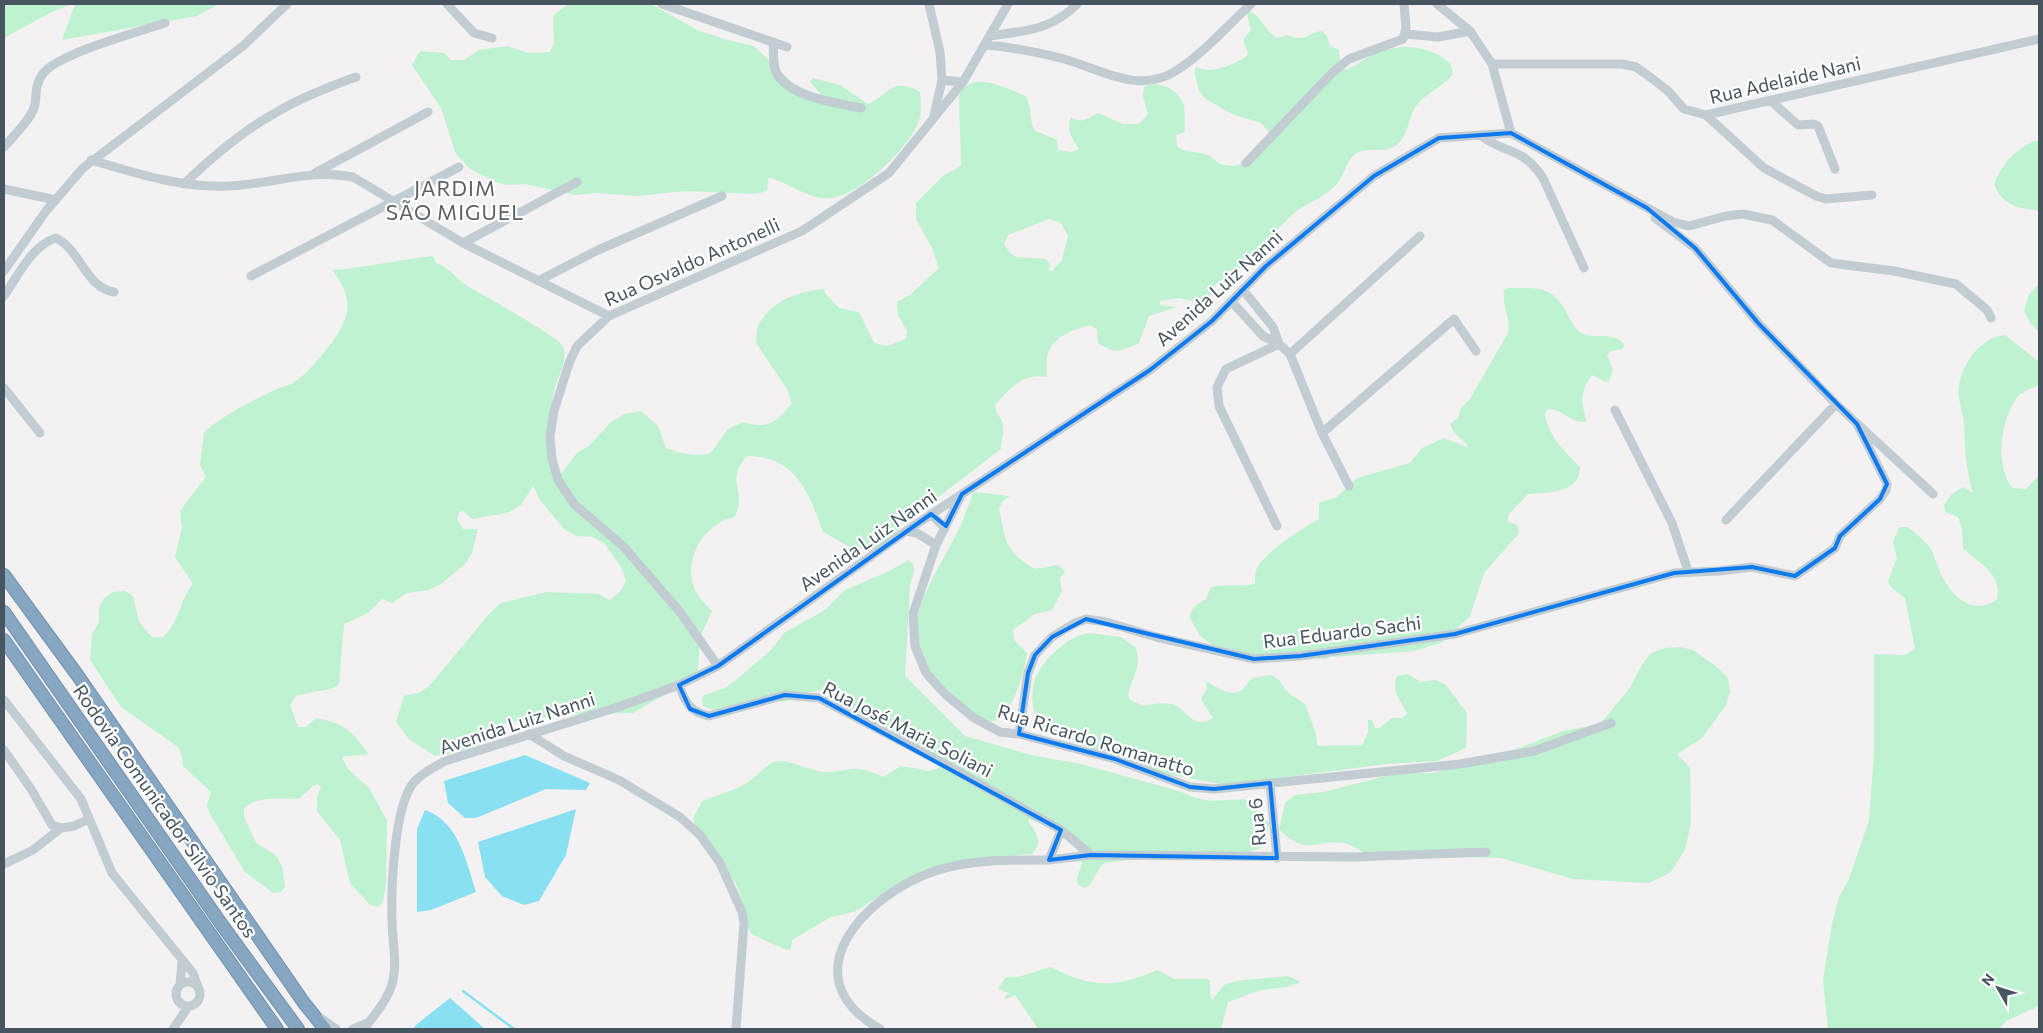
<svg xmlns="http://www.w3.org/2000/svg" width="2043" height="1033" font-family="Commissioner,sans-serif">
  <rect width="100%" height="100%" fill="#f3f1f1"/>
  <!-- green -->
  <path fill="#bef2d0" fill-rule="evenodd" d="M4,4H72L50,13L4,38Z
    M75,4H219L197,16L62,40Z
    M568,4H651L697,30L728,40L754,46L792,82L815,95L821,94L810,82L813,78L840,85L868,104C890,95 891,76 920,92C921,103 922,113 918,123C908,149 860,195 831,198C810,201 790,183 770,178L768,179L767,191L755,194L685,191L638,196L596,193L576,195L525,184L507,185L496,182L470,169L456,154L441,108L412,65L420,51L444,53L451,60H464L479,50L507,46L528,53L550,52L554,43L553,16Z
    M1249,11C1261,15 1265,32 1277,38L1287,35C1304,43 1309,32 1322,31L1327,36L1330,46L1339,50L1341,67L1344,70C1353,68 1360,62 1368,57C1390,46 1414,43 1436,54C1445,58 1453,64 1453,74C1444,87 1426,92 1416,106C1408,118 1408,138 1395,146C1383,154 1367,146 1355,154C1346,161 1344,177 1335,186C1323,198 1307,203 1294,213C1268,237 1248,269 1216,284L1209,301L1201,303L1179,298L1159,301L1161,305L1177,307L1149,316L1139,343C1120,351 1116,355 1098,343L1097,330L1091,325C1075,329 1055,335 1048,353C1046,359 1047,370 1047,377C1023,373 1010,388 995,405C995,413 1001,417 1003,424C1005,433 1000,442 1001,449L902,525L881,550L850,547L823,532C809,492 795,456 747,456C723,484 749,490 734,518C725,518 717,524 710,530C694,543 686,570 695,590C699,597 706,605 712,611L700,637L698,669L694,678L633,713L563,715L498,724L491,727C490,731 490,736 488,739C480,750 448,754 435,756L409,739L396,722L404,696L421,692L431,684L490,613L501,603L547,592L598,594L610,600L620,592L626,581L621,567L604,543L593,537L577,536L565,530L540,500L533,486L521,505L507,513L472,519L463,511L459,512L457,519L463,529H478L472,553L465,564L441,584L428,590L407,593L392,603L382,599L368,613L344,624L339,684L331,689L297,695L290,705L298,727H306L316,718C344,723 352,731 368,753L367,755L345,756L342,758L348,769L370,789L387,821L386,883L383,902L378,907L370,905L350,883L340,840L317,811V797L321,787L318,784L313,786L299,799C281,799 258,795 244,808V817L256,843L276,855L282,867L285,887L281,892L273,893L245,872L209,812L207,805L211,792L183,766L182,756L178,747L121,707L90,660L92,634L99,622V607L104,598L113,592L125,591L133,596L139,622L152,637H163C180,622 179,601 193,584L175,557L182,527L180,512L187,501L206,477L200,465L204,432C224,415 252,400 277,389C281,387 287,386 291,384C304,377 312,366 322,355C346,325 360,305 332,270C366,268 399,259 433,256L436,263C451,268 454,277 466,285C491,300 517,314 542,330C549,335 562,341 564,350C566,364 559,374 555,387C550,407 546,463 556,480L577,453L590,445L611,422L625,414L641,411L658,426L666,448C681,454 693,456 710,454L728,429L743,422C768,430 777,422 792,403L787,389L756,343C757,337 756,329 759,324C773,300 799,291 824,289L825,293L839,308L859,312L874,343L888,346L906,339L907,331L898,315L897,302L911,294L939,268L932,248L916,219V203L943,176L961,166L959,95C972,69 1005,88 1026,96C1032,108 1029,118 1034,130L1057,140L1058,150L1071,152L1079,149C1072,139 1066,129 1071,117C1082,124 1087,119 1098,113L1123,124H1139L1148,114L1143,96L1144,87C1158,79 1180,90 1184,106C1185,114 1184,123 1185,130L1183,133L1176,135L1177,147C1187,153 1197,151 1208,155C1212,157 1216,162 1221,164C1242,171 1254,155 1269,142V132L1261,123L1232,114L1206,99L1199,91L1194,71L1196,67C1212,75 1231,65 1246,57L1248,53L1243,40L1251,30L1247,15ZM1049,219L1061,223L1068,236L1062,260L1052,271H1049L1050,264L1046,259L1016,257L1010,253L1004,244L1008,235Z
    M2033,141H2039V211C2017,208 2002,205 1994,184C2002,164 2014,151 2033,141Z
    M2039,285V331L2030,323L2024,311L2029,294Z
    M1508,288C1537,288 1552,285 1567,313C1570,319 1574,328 1580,332C1595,341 1611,330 1624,344L1623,349L1611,351L1607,355L1613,370L1609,381L1606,382L1592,375C1580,391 1580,403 1587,421C1571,425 1564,409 1549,409L1545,413C1547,435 1565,452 1580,467C1580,494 1548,492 1528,494L1509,514L1507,521L1517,525L1519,533L1484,573L1470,616L1443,642L1415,651L1331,657L1325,659L1224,653L1200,636L1189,616L1194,607L1206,599L1211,587C1225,584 1239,587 1255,584C1255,579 1255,573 1257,568C1264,553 1304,527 1319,519V503L1337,497L1357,478L1410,463L1422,448L1444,438L1469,448C1464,439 1453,435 1450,424L1458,418L1461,408L1470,399L1508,333C1511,317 1502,309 1504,290Z
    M2005,335L2039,362V385C2032,388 2021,392 2016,399C2000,422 1995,465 2012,488L2026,489L2039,475V1006L2006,1021L1999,1029H1828L1823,980L1832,924L1839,897L1848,881L1869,821L1874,751V654L1905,655L1915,649L1905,598L1891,587L1888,581L1897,558L1893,542L1899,527H1908C1914,533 1925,540 1930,548C1936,558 1938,570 1944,580C1956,601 1975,614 1997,600C2002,572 1981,566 1963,548L1962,528L1958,517L1945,512L1944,505L1952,494L1963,487L1973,493C1966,470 1965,449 1964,424C1963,412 1957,398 1959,386C1963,362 1980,338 2005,335Z
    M975,492L1010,496L1003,501L999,508C1005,540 1005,552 1035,569L1058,565L1065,571L1060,579L1062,591L1052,610L1035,614L1013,630L1014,640L1027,653C1025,669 1012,719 992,721C972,723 934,683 925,668C920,660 917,643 916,634C913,600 954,547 966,512C968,506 972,500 972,494Z
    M909,560L913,564L914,571L910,586L905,676L965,736L1031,755L1081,764L1179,791L1196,798L1210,801L1245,799L1269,823L1265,846L1250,852L1168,855L1105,863C1095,869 1096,882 1085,888L1078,885C1075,875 1081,871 1082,862C1084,845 1043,824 1029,819L1028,821C1036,832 1044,843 1032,854L968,860L898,885L854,912L831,917L792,940L791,949L787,950L751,934C743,916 744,894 732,878C729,874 723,872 720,868C708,855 699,836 693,819L702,801C718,795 737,790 751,780C761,773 767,762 779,761C796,761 812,773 828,772C857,770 854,764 883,777L901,766L929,771L939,768L935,763L873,725L828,688L799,695L788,701L762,702L715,711L703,706L702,699L704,695L725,688L735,681L771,650L784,633L825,610L845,590L885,573Z
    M1090,633L1121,637L1135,647C1143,664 1132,678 1128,695L1130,700L1143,706C1152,704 1162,702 1171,704C1186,707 1193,732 1213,718L1201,699L1207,688L1206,681C1215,686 1231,698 1242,690C1246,687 1248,681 1253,678L1271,675L1279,680L1288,693L1305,704L1316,734L1317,746L1362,745L1368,733V720H1372L1375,728H1379L1392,718H1402L1407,714C1402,700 1390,693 1397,676L1408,674L1421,682L1435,680L1446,685L1467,713L1466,748L1437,761L1386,764L1227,785L1166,774L1086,747L1050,730L1043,733C1025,699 1029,673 1059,648C1069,640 1077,635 1090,633Z
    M1680,647L1693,650L1717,667L1728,678L1730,692L1726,705L1702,738L1677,754L1690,768L1691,822L1685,850L1670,873L1649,883L1573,879L1501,858L1369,854C1359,851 1352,844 1344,843C1312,839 1307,857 1279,829L1285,803L1295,795L1324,792L1397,773H1433L1501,755L1563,731L1600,724L1630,688L1643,663L1651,653L1665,648Z
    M1051,967C1090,988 1117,988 1157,970L1174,979H1207L1210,981V997L1212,1000L1224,985L1235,981L1288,976L1301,982L1287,987L1261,990L1228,1002L1221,1029H1036L1037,1027L1015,995L1005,999V996L1009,993L998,989L1006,977H1018Z"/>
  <!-- water -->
  <path fill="#88e0f2" d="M525,755L590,783L586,790L546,789L476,818H465L448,803L444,781Z
    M576,809L566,855L539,901L524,905L502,896L485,877L478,842Z
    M425,810C459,822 466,861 476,892L431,910L417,912V829Z
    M450,998L485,1029H413L416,1025Z"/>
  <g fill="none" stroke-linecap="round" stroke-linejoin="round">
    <!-- stream -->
    <path stroke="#88e0f2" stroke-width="2.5" d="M463,991L514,1029"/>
    <defs>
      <path id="highway" d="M4,575L78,676L304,1003L325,1029
        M4,612L222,925L298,1029
        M4,640L277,1029"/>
    </defs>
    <!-- highway casing -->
    <use href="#highway" stroke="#7191ae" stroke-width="14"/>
    <!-- minor -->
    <path stroke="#c1ccd3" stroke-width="9" d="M447,4L474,33L492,38
      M662,4L787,47
      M929,4L940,52L942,80L934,116
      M1437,4L1470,31L1492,64L1511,133
      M1406,34L1438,37L1470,31
      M990,36C1025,31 1052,30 1077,4
      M773,42C774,52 772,68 778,76C795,98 836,103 861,108
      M985,45C1012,47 1037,52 1064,59C1100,69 1137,94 1174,72C1202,55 1227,26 1251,4
      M1492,64H1622L1636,67L1646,74L1667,90L1684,109L1706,115L2039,39
      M942,80L963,82
      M1771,101L1798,125L1814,124L1818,126L1835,169
      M1706,115L1764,168L1816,196L1826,199L1872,195
      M1511,133L1673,222L1689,226L1726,216L1743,214L1772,220L1831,263L1894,271L1956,284L1987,310L1991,318
      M1480,135C1506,155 1522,146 1543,178L1584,268
      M4,147C14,135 28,123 34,108C38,96 33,89 42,75C55,54 139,32 165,23
      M91,160C135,173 181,188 227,186C269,185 311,168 353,177L463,243L609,316
      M1246,163L1333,72L1349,59L1403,39L1406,28L1404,4
      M315,173L428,112
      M184,184C210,159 243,131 275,113C300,98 328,87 356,77
      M4,189L56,200
      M1655,218L1695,248L1759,324L1836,404L1933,494
      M463,243L577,182
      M4,271L46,211L83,168L243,46L287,4
      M251,276L459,167
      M538,281L598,250L722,196
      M1243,290L1273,327L1279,344
      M4,296C18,276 31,246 56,238C80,249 86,288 114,292
      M1231,301L1263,336L1279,344L1290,354L1322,433L1349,486
      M1290,354L1420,236
      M4,388L40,433
      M1615,410L1672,523L1688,571
      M1322,433L1454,319L1476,351
      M962,494L936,545L913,614L915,646L926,673L945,694L974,718L1000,732L1019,734L1115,759L1190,787L1214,789L1460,764L1534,751L1611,723
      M931,514L945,528
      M1726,520L1836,404
      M1277,526L1219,406L1217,387L1226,369L1279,344
      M906,531L917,533L936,545
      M718,666L680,612L623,546L574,504L558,480L552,459L550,436L554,411L569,363L577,346L609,316L802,231L889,173L963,82L1008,4
      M679,685C685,702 690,712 709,716L785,695L819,698L939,761L1061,830L1091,855L1354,857L1486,852
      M4,700L81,799L112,873L193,973L198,987
      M529,734L564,756L619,780L680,817L700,835L720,863L742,912L744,923L736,1029
      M1019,734L1028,673L1035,655L1052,637L1073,624L1086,619L1106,622L1156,637L1254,659L1300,656L1455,634L1674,573L1719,571L1752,567L1795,576L1835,548L1840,536L1880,499L1886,490L1887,484L1857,424
      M4,750L31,789L52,825L61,828L74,826L89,819
      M1270,783L1277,858
      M1049,860L1091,855
      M4,864L33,850L61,828
      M176 994a12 12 0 1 1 24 0a12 12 0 1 1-24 0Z
      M180,985L182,962
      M322,1019L336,1029
      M173,1029L188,1007
      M353,1029L369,1022
      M364,1029C374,1015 387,1001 392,984C398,963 392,941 392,920C391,888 394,806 414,782C422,773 434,767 445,761L618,707L679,685L718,666L906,531L1150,370L1212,321L1266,266L1374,176L1439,138L1511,133
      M880,1029C787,976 866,894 935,871C971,859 1012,860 1049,860L1061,830"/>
    <!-- highway -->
    <use href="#highway" stroke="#86a6c2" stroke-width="12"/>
  </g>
  <!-- marked area -->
  <path fill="none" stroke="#0e7af0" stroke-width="4" stroke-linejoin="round" d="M1511,133L1647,208L1695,248L1759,324L1857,424L1887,484L1880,499L1840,536L1835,548L1795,576L1752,567L1674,573L1455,634L1300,656L1254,659L1086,619L1052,637L1035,655L1028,673L1019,734L1115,759L1190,787L1214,789L1270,783L1277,858L1091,855L1049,860L1061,830L819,698L785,695L709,716L690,709L679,685L718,666L931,514L946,526L962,494L1150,370L1212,321L1266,266L1374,176L1439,138Z"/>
  <g text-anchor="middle" stroke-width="4.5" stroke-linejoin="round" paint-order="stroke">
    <!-- street labels -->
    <g font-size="19" fill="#475560" stroke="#fff">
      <text transform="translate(1785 80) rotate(-13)" y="7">Rua Adelaide Nani</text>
      <text transform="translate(692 262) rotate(-24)" y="7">Rua Osvaldo Antonelli</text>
      <text transform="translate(1219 288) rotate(-42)" y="7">Avenida Luiz Nanni</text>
      <text transform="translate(868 540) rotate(-35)" y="7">Avenida Luiz Nanni</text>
      <text transform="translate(1342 632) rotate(-7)" y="7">Rua Eduardo Sachi</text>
      <text transform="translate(517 723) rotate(-18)" y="7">Avenida Luiz Nanni</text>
      <text transform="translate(908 729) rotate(27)" y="7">Rua José Maria Soliani</text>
      <text transform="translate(1096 740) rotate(17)" y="7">Rua Ricardo Romanatto</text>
      <text transform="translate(165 811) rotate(55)" y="7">Rodovia Comunicador Silvio Santos</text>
      <text transform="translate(1257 822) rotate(-95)" y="7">Rua 6</text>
    </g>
    <!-- quarter labels -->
    <g font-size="21" letter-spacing="1" fill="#5d6166" stroke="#fff">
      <text x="455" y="196">JARDIM<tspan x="455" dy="24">SÃO MIGUEL</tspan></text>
    </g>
  </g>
  <!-- border -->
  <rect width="2043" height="1033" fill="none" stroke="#475560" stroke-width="10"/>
  <!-- north arrow -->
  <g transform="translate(1998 988) rotate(309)" stroke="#ffffff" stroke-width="4" paint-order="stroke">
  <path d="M0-4L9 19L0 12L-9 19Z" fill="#475560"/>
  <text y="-8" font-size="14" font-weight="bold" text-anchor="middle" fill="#475560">N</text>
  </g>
</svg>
